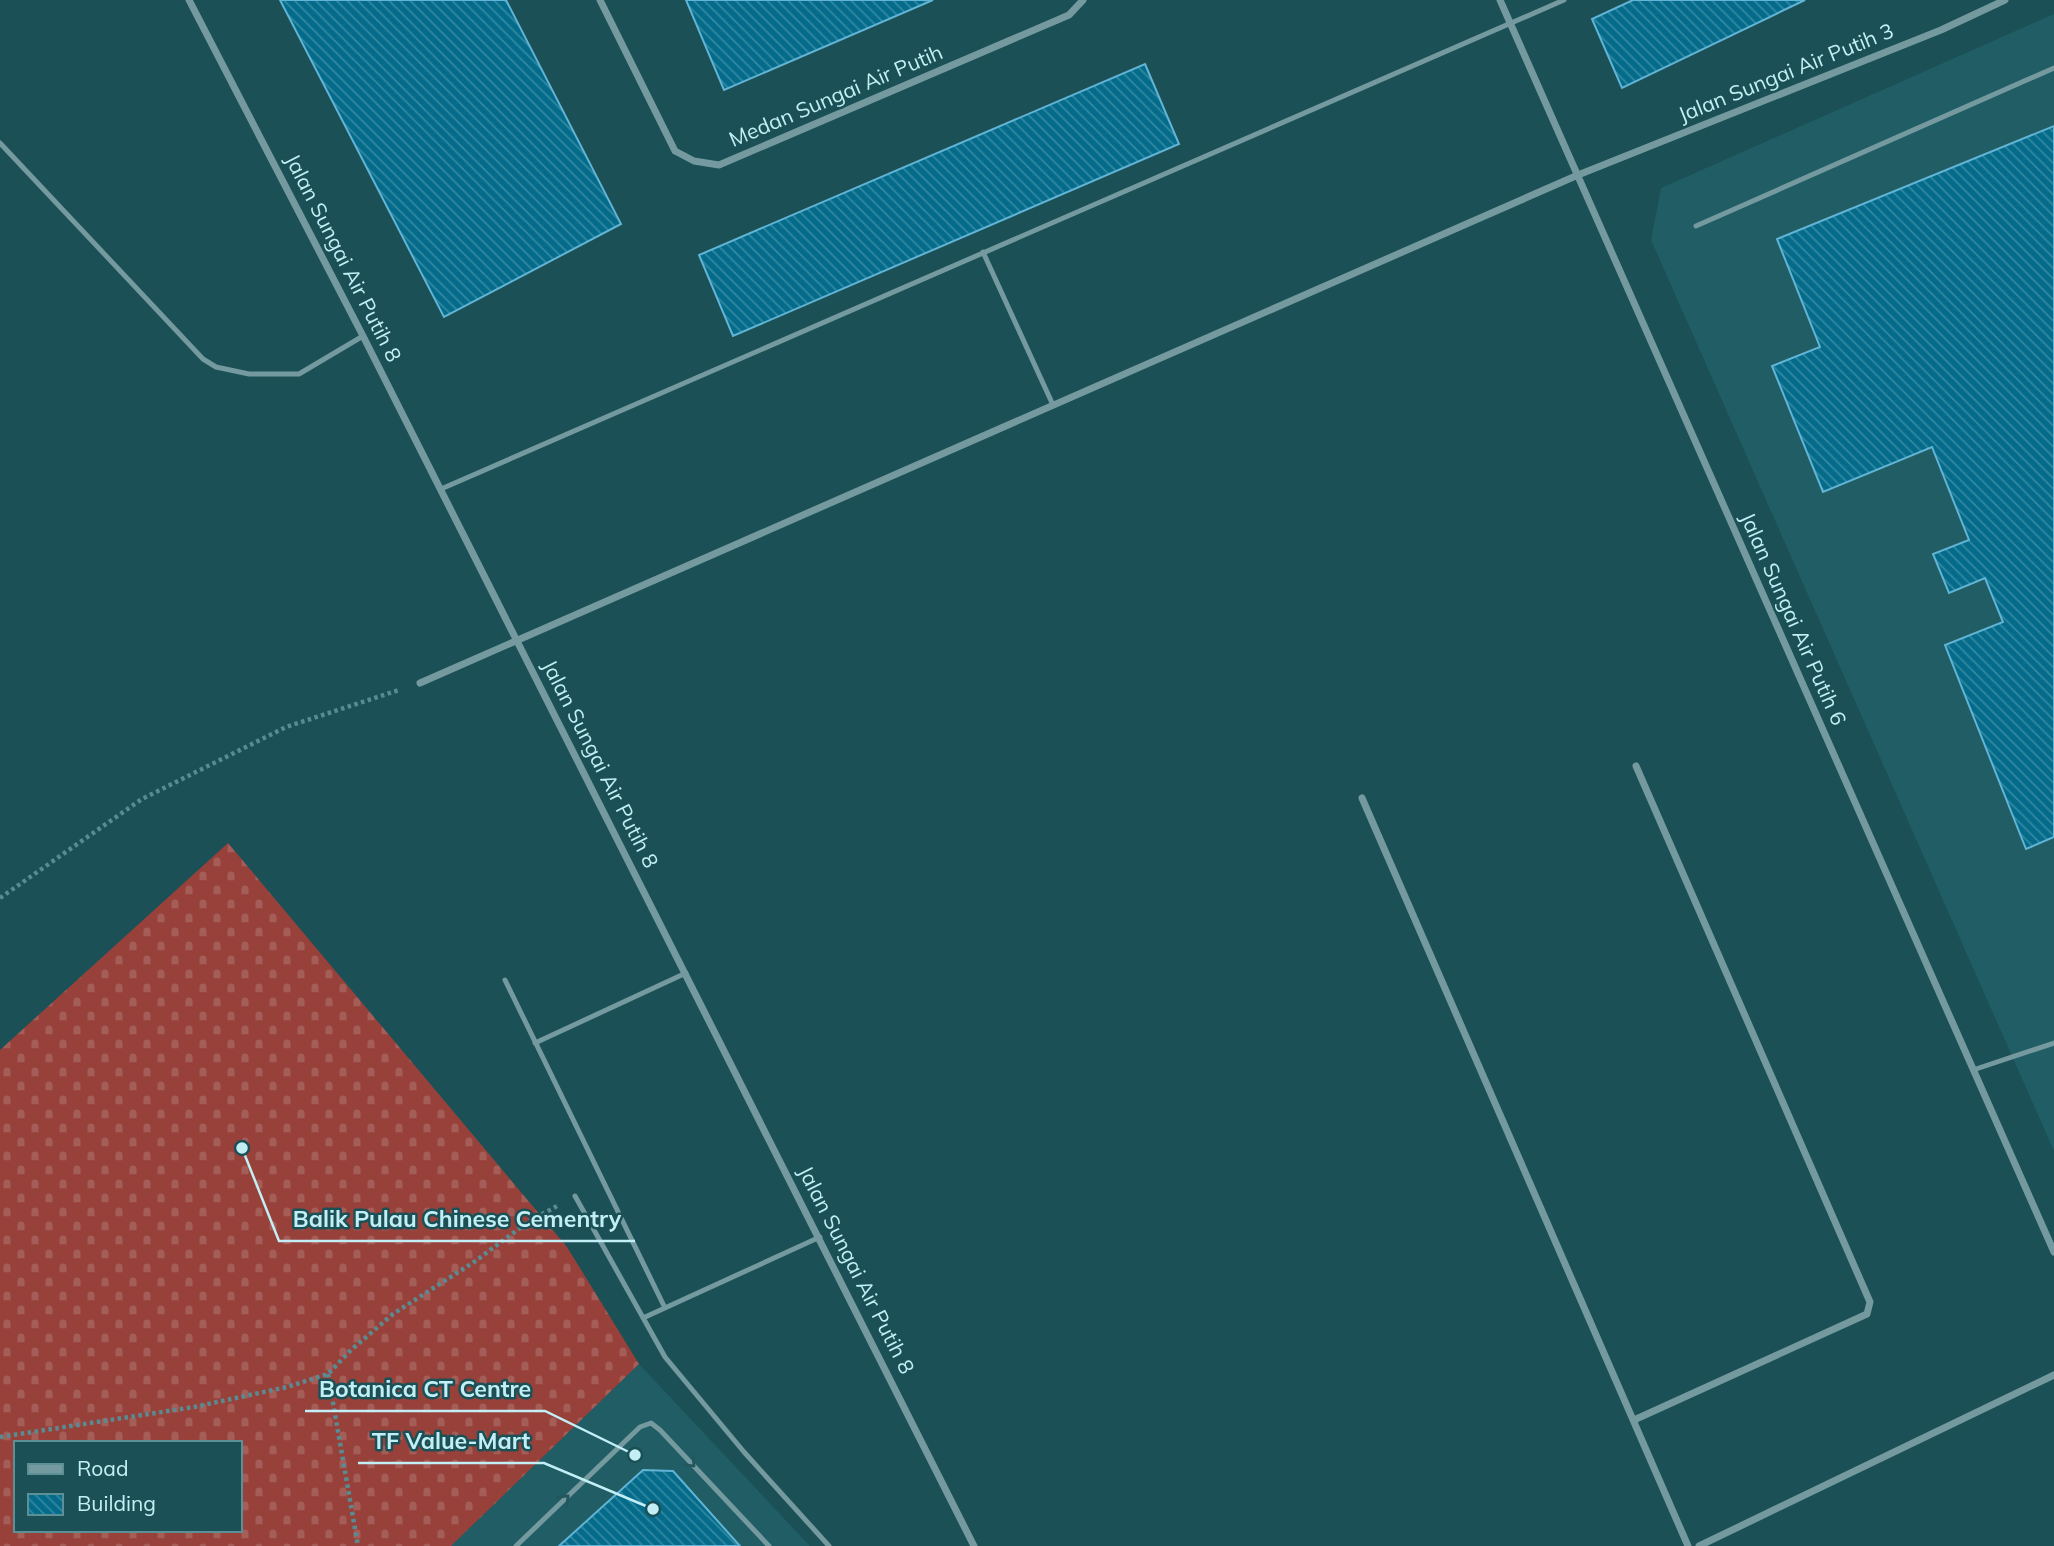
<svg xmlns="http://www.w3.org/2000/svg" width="2054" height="1546" font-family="Mulish,sans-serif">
  <defs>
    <pattern id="cemetery-stones" width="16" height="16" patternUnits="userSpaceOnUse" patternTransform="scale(1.75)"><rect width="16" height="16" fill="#98413b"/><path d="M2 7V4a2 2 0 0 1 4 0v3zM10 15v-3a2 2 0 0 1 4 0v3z" fill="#a55d58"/></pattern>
    <pattern id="building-back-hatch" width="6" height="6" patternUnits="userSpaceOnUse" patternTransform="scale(1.75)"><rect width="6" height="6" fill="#046c8a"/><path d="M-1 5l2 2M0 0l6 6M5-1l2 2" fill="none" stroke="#3388a1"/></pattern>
  </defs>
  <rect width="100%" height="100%" fill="#1a5056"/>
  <!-- built -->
  <path fill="#205d64" d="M2054,14V1151L1651,240L1661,188Z
    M639,1364L810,1546H451Z"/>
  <!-- cemetery -->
  <path fill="url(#cemetery-stones)" fill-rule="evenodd" d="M228,843L567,1247L639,1364L451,1546H0V1050ZM16,1443H240V1530H16Z"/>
  <!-- building -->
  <path fill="url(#building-back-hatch)" stroke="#61b4d5" stroke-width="2" d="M280,0H506L621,224L444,317Z
    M686,0H933L724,90Z
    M1633,0H1805L1622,88L1592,19Z
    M1145,64L1179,144L733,336L699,255Z
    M2054,126V837L2026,849L1945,645L2003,622L1985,578L1949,593L1933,554L1969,540L1932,447L1823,492L1772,366L1820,347L1777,239Z
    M643,1470L673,1471L740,1546H559Z"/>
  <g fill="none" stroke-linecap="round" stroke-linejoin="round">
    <!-- path -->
    <path stroke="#598c92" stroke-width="4.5" stroke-dasharray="3.5 3.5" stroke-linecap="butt" d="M0,898L142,799L286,727L399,690
      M328,1374L358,1546
      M0,1437L194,1407L287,1387L328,1374L351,1350L393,1314L474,1262L528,1222L559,1205"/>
    <!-- lane -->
    <path stroke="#74999e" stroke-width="5" d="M0,143L203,359L216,367L249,374H299L363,336
      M1696,226L2054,68
      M983,252L1053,405
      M441,489L1564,0
      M505,980L665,1308
      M535,1043L686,973
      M1973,1070L2054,1043
      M575,1196L665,1357L744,1452L829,1546
      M643,1318L820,1237
      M516,1546L640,1427L651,1423L660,1430L769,1546"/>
    <!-- street -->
    <path stroke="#74999e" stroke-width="7" d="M189,0L363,336L974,1546
      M600,0L675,151L694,161L719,165L1069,15L1083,0
      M1500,0L2054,1252
      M420,683L1578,175L1941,30L2005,0
      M1362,798L1688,1546
      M1634,1420L1867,1314L1870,1302L1636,766
      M1699,1546L2054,1375"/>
  </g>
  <!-- one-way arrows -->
  <defs><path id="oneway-chevron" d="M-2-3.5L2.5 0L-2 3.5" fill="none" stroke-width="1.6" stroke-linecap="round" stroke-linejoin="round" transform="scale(1.75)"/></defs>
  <g stroke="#23575d">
    <use href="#oneway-chevron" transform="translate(691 1463) rotate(47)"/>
    <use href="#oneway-chevron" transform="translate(565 1499) rotate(-44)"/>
  </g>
  <g text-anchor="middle" stroke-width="5" stroke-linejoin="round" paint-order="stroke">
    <!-- street labels -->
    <g font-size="21" fill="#c2eff5" stroke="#1a5056">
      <text transform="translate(1786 73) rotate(-22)" y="7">Jalan Sungai Air Putih 3</text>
      <text transform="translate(836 96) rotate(-23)" y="7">Medan Sungai Air Putih</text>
      <text transform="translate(343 258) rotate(63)" y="7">Jalan Sungai Air Putih 8</text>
      <text transform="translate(1793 619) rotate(66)" y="7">Jalan Sungai Air Putih 6</text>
      <text transform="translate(600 764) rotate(63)" y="7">Jalan Sungai Air Putih 8</text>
      <text transform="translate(856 1270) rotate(63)" y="7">Jalan Sungai Air Putih 8</text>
    </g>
  </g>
  <!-- callouts -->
  <path fill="none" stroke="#c2eff5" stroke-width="2.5" d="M242 1148L279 1241H635M635 1455L545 1411H305M653 1509L544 1463H358"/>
  <g fill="#c2eff5" stroke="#1a5056" stroke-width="2.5">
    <circle cx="242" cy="1148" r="7"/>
    <circle cx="635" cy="1455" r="7"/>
    <circle cx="653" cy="1509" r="7"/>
  </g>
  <g font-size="23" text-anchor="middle" font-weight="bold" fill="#c2eff5" stroke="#1a5056" stroke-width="5" stroke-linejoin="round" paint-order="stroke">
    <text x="457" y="1227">Balik Pulau Chinese Cementry</text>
    <text x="425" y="1397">Botanica CT Centre</text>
    <text x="451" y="1449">TF Value-Mart</text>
  </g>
  <!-- legend -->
  <rect x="14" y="1441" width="228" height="91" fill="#1a5056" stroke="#5d9096" stroke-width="2"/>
  <rect x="28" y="1464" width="35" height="10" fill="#74999e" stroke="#5d9096" stroke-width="2"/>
  <text x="77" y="1476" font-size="21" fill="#c2eff5">Road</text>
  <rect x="28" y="1494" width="35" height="21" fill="url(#building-back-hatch)" stroke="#5d9096" stroke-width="2"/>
  <text x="77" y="1511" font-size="21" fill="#c2eff5">Building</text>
</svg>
